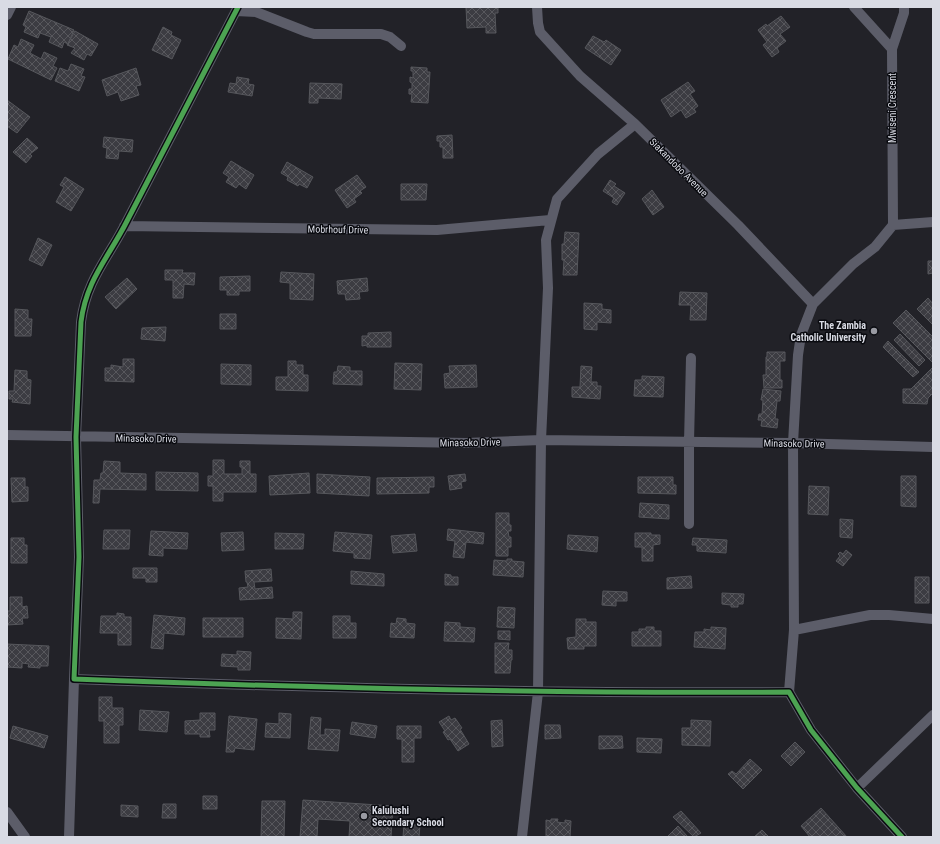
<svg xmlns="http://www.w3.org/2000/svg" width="940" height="844" font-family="'Roboto Condensed',sans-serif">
  <defs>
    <pattern id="building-cross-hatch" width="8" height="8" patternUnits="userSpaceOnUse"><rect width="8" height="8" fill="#3c3c42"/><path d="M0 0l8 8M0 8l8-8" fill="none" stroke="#58585d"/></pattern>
  </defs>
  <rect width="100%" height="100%" fill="#222228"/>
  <!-- building -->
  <path fill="url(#building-cross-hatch)" stroke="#56575c" d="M466,7H498V13H495L496,33H486V27L467,28Z
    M29,11L74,30L68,44L64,42L62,48L49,42L51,37L40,33L38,38L24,32L26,27L23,25Z
    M781,16L790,27L780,34L786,41L777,48L779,52L772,57L763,45L767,42L758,30L766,24L767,26Z
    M163,27L172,32L171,35L181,40L172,59L152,50Z
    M75,31L98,44L91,56L87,54L84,60L71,53L75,48L67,45Z
    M593,36L604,42L606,40L621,50L611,65L585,48Z
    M21,39L34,45L30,53L41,59L44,52L57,58L53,66L57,68L51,80L8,59L14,45L18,47Z
    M71,64L84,69L81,76L85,77L79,91L55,81L60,68L68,71Z
    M411,67L427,68V72H430L428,103L411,102L412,94H409V89H412V83L410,82V77L413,78V71H411Z
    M136,68L141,85L136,86L139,95L121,101L118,92L107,96L102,80Z
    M237,77L249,79L248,84L254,85L252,96L228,92L230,83L236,84Z
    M688,82L695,91L690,94L698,106L694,109L696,112L686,118L681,110L671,117L661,100Z
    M310,83L342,84L341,99L318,98V103H309Z
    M7,100L30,117L17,133L7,126Z
    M452,135L453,158H443V147H440V141H437V136Z
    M104,137L133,140L132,152L119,151L118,159L106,158L107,148L103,147Z
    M27,138L38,148L30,154L32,156L26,163L13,152Z
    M231,161L254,175L246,189L239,184L236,188L226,182L229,177L223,173Z
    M287,162L313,177L307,188L299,184L298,186L287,180L288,177L281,173Z
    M357,175L366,187L360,191L362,193L354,199L356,202L347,208L335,190Z
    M65,177L84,189L71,211L56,202L64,187L60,185Z
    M610,180L616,184L614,186L625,193L617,205L612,202L614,198L603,191Z
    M401,184H427L426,200H401Z
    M652,190L664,207L653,215L642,199Z
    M565,232L579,233L577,275H563L564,260H562V244H564Z
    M38,238L52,245L42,266L29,260Z
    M928,261H933V273L928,274Z
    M165,270H183L182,273H195L194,285L184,284L183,298H173V280H165Z
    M281,272L314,274L313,300L290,299V283L280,282Z
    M250,276V291H239V295H227V290H220V277Z
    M127,278L137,289L116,309L105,297Z
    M367,278L368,291L359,292L360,299L346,300L345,294H338L337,281Z
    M680,292L707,293L706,320H690L691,305H679Z
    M928,298L933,304V325L917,309Z
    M584,303L602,304V309L611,310V323L597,322V330L584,329Z
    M15,309L28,310V319H32L31,336H15Z
    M906,310L933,337V363L893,323Z
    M220,314H236V329H220Z
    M166,327L165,341L141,339L142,328Z
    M391,332V347H367V345L362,346V336H368V333Z
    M900,334L925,360L919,366L894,340Z
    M888,341L919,372L913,377L883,347Z
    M767,352H785V361H780V380H782V388H764L763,375H766V357H767Z
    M123,359H134V382L105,381V368H111V365L123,367Z
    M288,361H296V365H303V375H308V391L276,390V377H288Z
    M395,363L422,364L421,390L394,389Z
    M221,364L251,365V385L221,384Z
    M476,365L477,387L445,388L444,374L450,373L449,366Z
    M338,366L350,367V371H362V385L333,384L334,372H337Z
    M581,366L592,367L591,382H597V386H601L600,399L572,397V387H580Z
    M933,367V393L928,398L927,404L903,403V389H911Z
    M15,370L27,371V379L31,380L30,404L12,402L13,399H9V391H14Z
    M642,376L664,377L663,397L634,396L635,380H642Z
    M763,389L781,391L780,401H777L775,419H778L777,428L761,426L762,420H758L759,414H762L763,400H761Z
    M213,460H224V474H242V467H240V461H250V474H256V492H223V501H213V486H208V476H213Z
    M104,461L120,462V473L146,474V490L100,489L99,503H93L94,480H100L101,473H103Z
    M156,472L198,473V491L156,490Z
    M309,473L310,493L270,495L269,476Z
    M317,474L370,477L369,496L317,493Z
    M465,474L466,481L461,482L462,488L450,490L448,476Z
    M901,476H916V507L901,506Z
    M434,477V487H429V493L377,494V478Z
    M638,477H673V485H676V494L638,493Z
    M11,478H25V487H28V501L12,502Z
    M809,486L829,487L828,515L808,514Z
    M640,503L669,505V519L639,517Z
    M496,513H509V525H511V531H508L509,537H511V547H508V556H496Z
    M840,519L853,520L852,538L840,537Z
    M448,529L484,533L483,544L466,542L464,558L453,557L455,541L447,540Z
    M104,530H130L129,549H103Z
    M151,531L188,533L187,549L163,548V556L149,555Z
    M243,532L244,550L222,551L221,533Z
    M335,532L372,535L370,559L354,558V553L333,551Z
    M275,533L304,534L303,549H275Z
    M635,533H651V535H660V544L653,545V561H642V547H635Z
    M415,534L417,551L393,553L391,536Z
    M568,535L598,537L597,552L567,549Z
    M11,538H24V545H27V563H11Z
    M693,538L727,540L726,553L697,551V545H692Z
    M846,550L852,555L843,566L836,561L840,556L838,554L840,552L843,554Z
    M507,559H512V561L524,562L523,577L493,575L494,560L507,561Z
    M133,568H157V582H146V578H133Z
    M271,569L272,581L254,582L255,589L272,587L273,598L240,600L239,588L248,587L247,582H246L245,571Z
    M351,571L384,574V586L351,584Z
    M445,574L451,575V577H458V585H445Z
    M691,576L692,588L667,589V578Z
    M915,577H929V603H915Z
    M603,591L627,592V601H616V606L602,605Z
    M722,593L744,594L743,604H738V607H731V605L722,604Z
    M10,597H22V607L27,606L28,618H22L23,624L7,625V611H10Z
    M498,607L515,608L514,628L497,627Z
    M293,612H302L301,639L276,638V618L293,619Z
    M117,613L124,614V617H131V645H118V633H100L101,616H117Z
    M154,615L185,618L184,635L164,633L163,649L151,648Z
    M333,616H350V623H356V638H333Z
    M203,618H243V637H203Z
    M397,618L406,619V623L415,624L414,638L390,637L391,623L396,624Z
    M576,619H586V622H596V646H584V649H568L567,638L576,637Z
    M445,622L460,623V627L475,628L474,642L444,641Z
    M646,627H654V631H661V646H632V632H639V629H646Z
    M711,627L726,628L725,649L694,647L695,632H704V629L711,630Z
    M498,631H510V640L498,639Z
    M495,643H509L508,650H512V660H511L510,673H495Z
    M7,644L49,646L48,666H40V668L28,667L29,664L22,663V668L7,667Z
    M237,651L251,652L250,670H238V667L221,666L222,654L237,655Z
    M99,697H112V708H123V725H119V743H104V721H99Z
    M140,710L169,712L167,732L139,730Z
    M200,713H215V730H209L210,737H200V734H185V721L200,720Z
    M279,713L291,714L290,738L265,737L266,723L279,724Z
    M229,716L257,719L254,750L235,748L234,752H226Z
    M449,716L451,720L455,718L462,728L460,729L469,744L458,751L450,739L448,740L443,732L445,731L439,722Z
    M311,717L321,718L320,735H325V729L340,730L338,751L308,749Z
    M502,720L503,746L492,747L491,721Z
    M691,720L711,721L710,746L682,745V728H691Z
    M352,722L377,726L375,738L350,734Z
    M545,725H560L561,738L545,739Z
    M13,726L48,736L44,748L10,738Z
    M397,726H421V738H414V762H402V739H397Z
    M599,736H622L623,748L599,749Z
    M637,738L662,739L661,753L637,752Z
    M795,742L805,752L791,766L781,756Z
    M750,759L762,770L743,789L728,774L732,771L736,774Z
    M203,796H217V809H203Z
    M303,800L393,806L391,837H349L350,821L318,819L317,837H300Z
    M262,801H285L284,837H261Z
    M163,804H176V818H162Z
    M121,805L138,806V817L121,816Z
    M821,808L847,837H810L801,826Z
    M681,811L701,833L694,837L673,817Z
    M551,819H558L557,822L565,823V820L571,821L570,837H546V820L551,821Z
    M404,824L420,825L419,837H403Z
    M678,826L688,837H669L668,836Z
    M762,830L769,837H754Z"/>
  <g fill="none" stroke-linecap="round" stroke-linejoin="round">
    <!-- minor -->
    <path stroke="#5c5d69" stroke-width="10" d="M238,7C201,78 164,149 127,221C109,257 86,280 81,322L76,437L79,557L74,679C313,688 551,694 789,692L811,730L857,788L902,837
      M537,7L538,23L540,32L580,76L635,124
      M854,7L892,49
      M236,11L256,12L307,32L314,34H381L390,37L401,46
      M7,15L11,7
      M893,225L892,49L904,13V7
      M124,226L437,230L550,220
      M7,435L466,443L541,440L793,443L933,447
      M689,524V442L691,358
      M794,630L870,615H889L933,619
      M789,692L794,630L793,443L798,355L801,335L813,304L853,264L875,247L893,225L933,222
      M857,788L933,715
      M7,812L25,837
      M69,837L74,679
      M522,837L538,692L541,440L548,288L546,240L557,199L598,154L635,124L738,225L813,304"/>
    <defs>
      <path id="cycleway" d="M238,7C201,78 164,149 127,221C109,257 86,280 81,322L76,437L79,557L74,679C313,688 551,694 789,692L811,730L857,788L902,837"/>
    </defs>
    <!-- cycleway casing -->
    <use href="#cycleway" stroke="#090a0f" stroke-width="8"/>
    <!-- cycleway -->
    <use href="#cycleway" stroke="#4ca352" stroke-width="5"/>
  </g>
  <!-- markers -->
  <g fill="#999aa2" stroke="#090a0f" stroke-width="1.5">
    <circle cx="874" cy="331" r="4"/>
    <circle cx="364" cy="816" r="4"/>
  </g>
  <g text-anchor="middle" stroke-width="3" stroke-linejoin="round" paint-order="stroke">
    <!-- street labels -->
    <g font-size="10" fill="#d9dbe4" stroke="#090a0f">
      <text transform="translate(892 108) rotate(-90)" y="4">Mwiseni Crescent</text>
      <text transform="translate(679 167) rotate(45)" y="4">Siakandobo Avenue</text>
      <text transform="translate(338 229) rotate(1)" y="4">Mobrhouf Drive</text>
      <text transform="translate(146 438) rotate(1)" y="4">Minasoko Drive</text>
      <text transform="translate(470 442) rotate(-1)" y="4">Minasoko Drive</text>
      <text transform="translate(794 443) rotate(1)" y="4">Minasoko Drive</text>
    </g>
    <!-- poi labels -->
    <g font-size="10" font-weight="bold" fill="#d9dbe4" stroke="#090a0f" text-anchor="end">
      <text x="866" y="329">The Zambia<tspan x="866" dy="12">Catholic University</tspan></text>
      <text x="372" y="814" text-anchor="start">Kalulushi<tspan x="372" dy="12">Secondary School</tspan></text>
    </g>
  </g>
  <!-- border -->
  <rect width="940" height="844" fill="none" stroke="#d9dbe4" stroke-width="16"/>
</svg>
